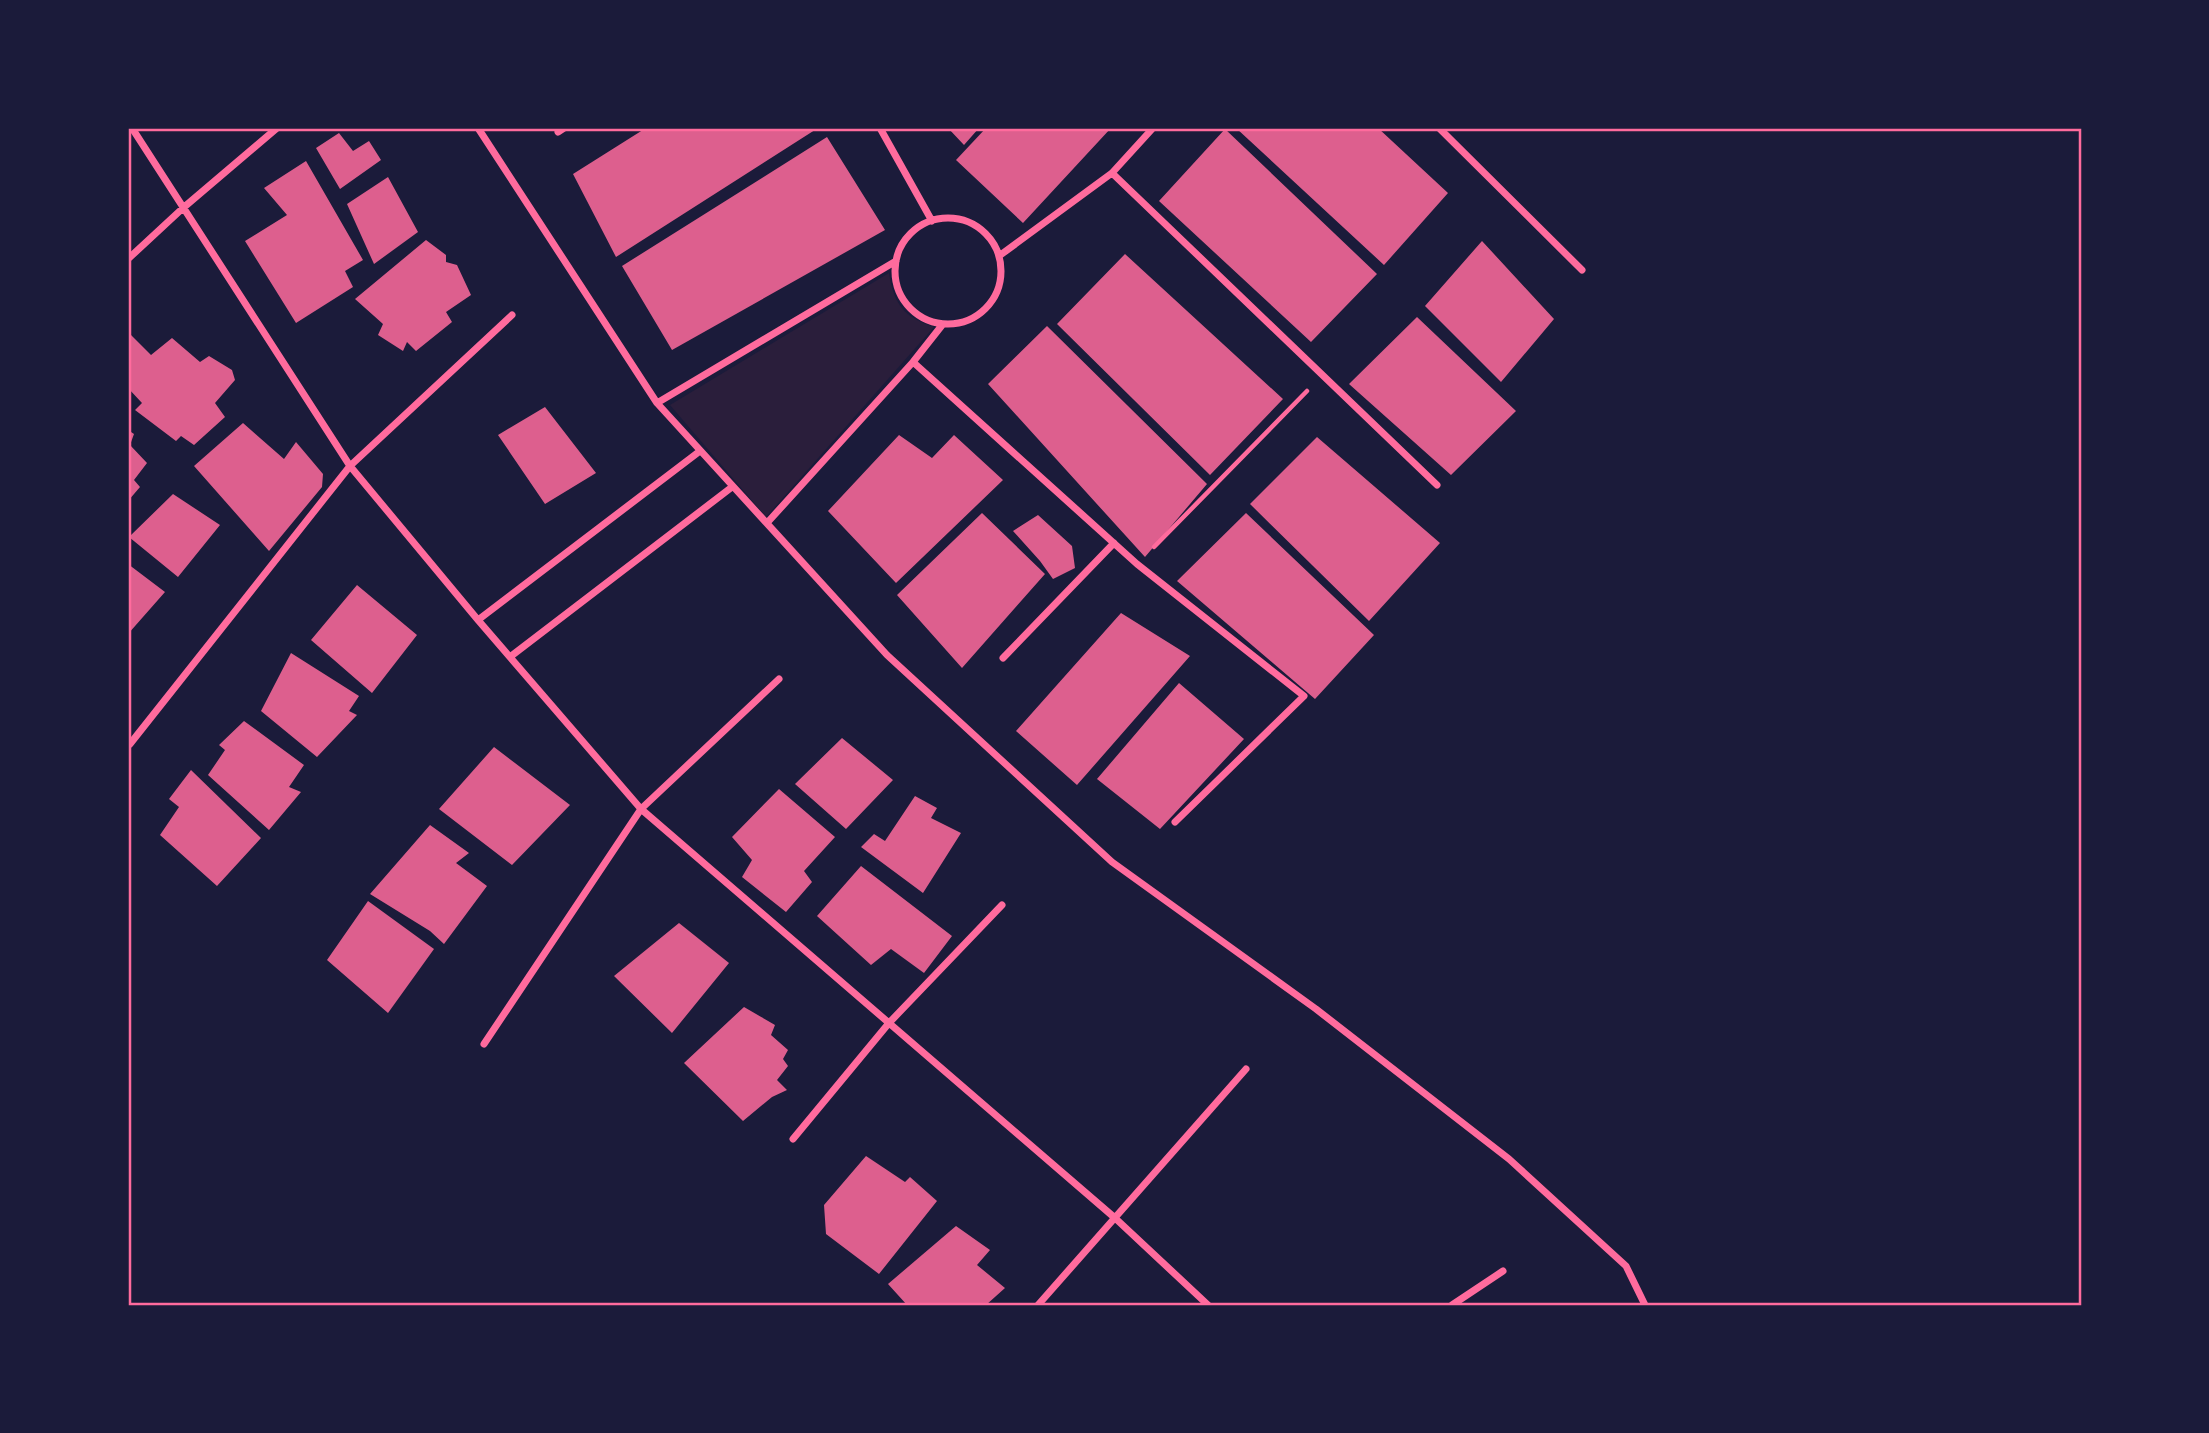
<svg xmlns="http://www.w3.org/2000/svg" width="2209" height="1433" font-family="Signika,sans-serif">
  <rect width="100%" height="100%" fill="#1b1b3a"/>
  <!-- green -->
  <path fill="#2a1e3b" d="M889,273C894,305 904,317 934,327L766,517L670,405Z"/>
  <!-- building -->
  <path fill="#dd5f8e" d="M646,128H818L616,257L573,174Z
    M948,128H979L964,145Z
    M986,128H1111L1023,223L956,160Z
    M1236,128H1378L1448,193L1384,265Z
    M1225,129L1377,274L1311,342L1159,201Z
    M339,133L353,151L369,141L381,160L340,189L316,148Z
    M827,137L885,230L672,350L622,266Z
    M306,161L363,260L345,271L353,287L296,323L245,241L287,215L264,188Z
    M388,177L418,232L374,264L347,204Z
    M426,240L446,255V262L457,265L471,295L446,312L452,322L416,351L407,342L403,351L378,335L383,324L355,299Z
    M1482,241L1554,319L1501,382L1425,306Z
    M1125,254L1283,399L1210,475L1057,324Z
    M1417,317L1516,411L1451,475L1349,384Z
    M1047,326L1207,484L1145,557L988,384Z
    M128,332L151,355L172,338L200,362L209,356L232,370L235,380L215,403L225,417L194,445L181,436L176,441L135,410L142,403L128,388Z
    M545,407L596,473L545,504L498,435Z
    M243,423L284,459L296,442L323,474L322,487L269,551L194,466Z
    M128,430L134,434L130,445L147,463L134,480L140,487L128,501Z
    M899,435L932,458L954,435L1003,480L896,583L828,511Z
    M1317,437L1440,543L1369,621L1250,504Z
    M173,494L220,525L178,577L129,537Z
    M982,513L1045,574L962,668L897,595Z
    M1246,513L1374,635L1315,699L1177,581Z
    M1038,515L1072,546L1075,568L1053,579L1040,561L1013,531Z
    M128,564L165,592L128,634Z
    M357,585L417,635L372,693L311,640Z
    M1121,613L1190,656L1077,785L1016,731Z
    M291,653L359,696L349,711L357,715L317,757L261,711Z
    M1179,683L1244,739L1160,829L1097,779Z
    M244,721L304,765L289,787L301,792L269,830L208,775L225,750L219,745Z
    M842,738L893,780L846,829L795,784Z
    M494,747L570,805L512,865L439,809Z
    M191,770L261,838L217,886L160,835L179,807L169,799Z
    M779,789L835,837L804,871L812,882L786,912L742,877L752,860L732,837Z
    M915,796L937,808L931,818L961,833L923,893L861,847L874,834L885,841Z
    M430,825L469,853L456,863L487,886L444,944L430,931L370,894Z
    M861,866L952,936L924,973L891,949L871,965L817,916Z
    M368,901L434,949L388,1013L327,960Z
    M679,923L729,963L672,1033L614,976Z
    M744,1007L775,1025L771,1035L788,1050L783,1059L788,1066L777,1080L787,1090L772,1097L743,1121L684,1063Z
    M866,1156L905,1182L910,1177L937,1201L879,1274L826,1234L824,1205Z
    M956,1226L990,1250L977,1265L1005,1288L986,1305H907L888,1284Z"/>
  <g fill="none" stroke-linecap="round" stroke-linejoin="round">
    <!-- path -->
    <path stroke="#ff6b9d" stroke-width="4.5" d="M1154,547L1307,391"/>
    <!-- minor -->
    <path stroke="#ff6b9d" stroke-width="7" d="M132,128L350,466L478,620L641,809L1115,1218L1208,1305
      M478,128L657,403L887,655L1112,862L1316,1009L1509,1159L1626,1266L1645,1305
      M880,128L932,221
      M1439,128L1582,270
      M558,132L564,128
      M1112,173L1437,485
      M895 271a53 53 0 1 1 106 0a53 53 0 1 1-106 0Z
      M999,256L1112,173L1153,128
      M128,259L183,208L277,128
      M913,362L1137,564L1304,696L1175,822
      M657,403L896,261
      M767,523L913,362L943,324
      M478,620L700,451
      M510,657L732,487
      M1003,658L1114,543
      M130,744L350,466L512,315
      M484,1044L641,809L779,679
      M793,1139L889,1023L1002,905
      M1038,1305L1246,1069
      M1452,1305L1503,1271"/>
  </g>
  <!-- border -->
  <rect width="2209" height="1433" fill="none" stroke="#1b1b3a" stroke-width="259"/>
  <rect x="130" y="130" width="1950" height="1174" fill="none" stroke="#ff6b9d" stroke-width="2.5"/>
</svg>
